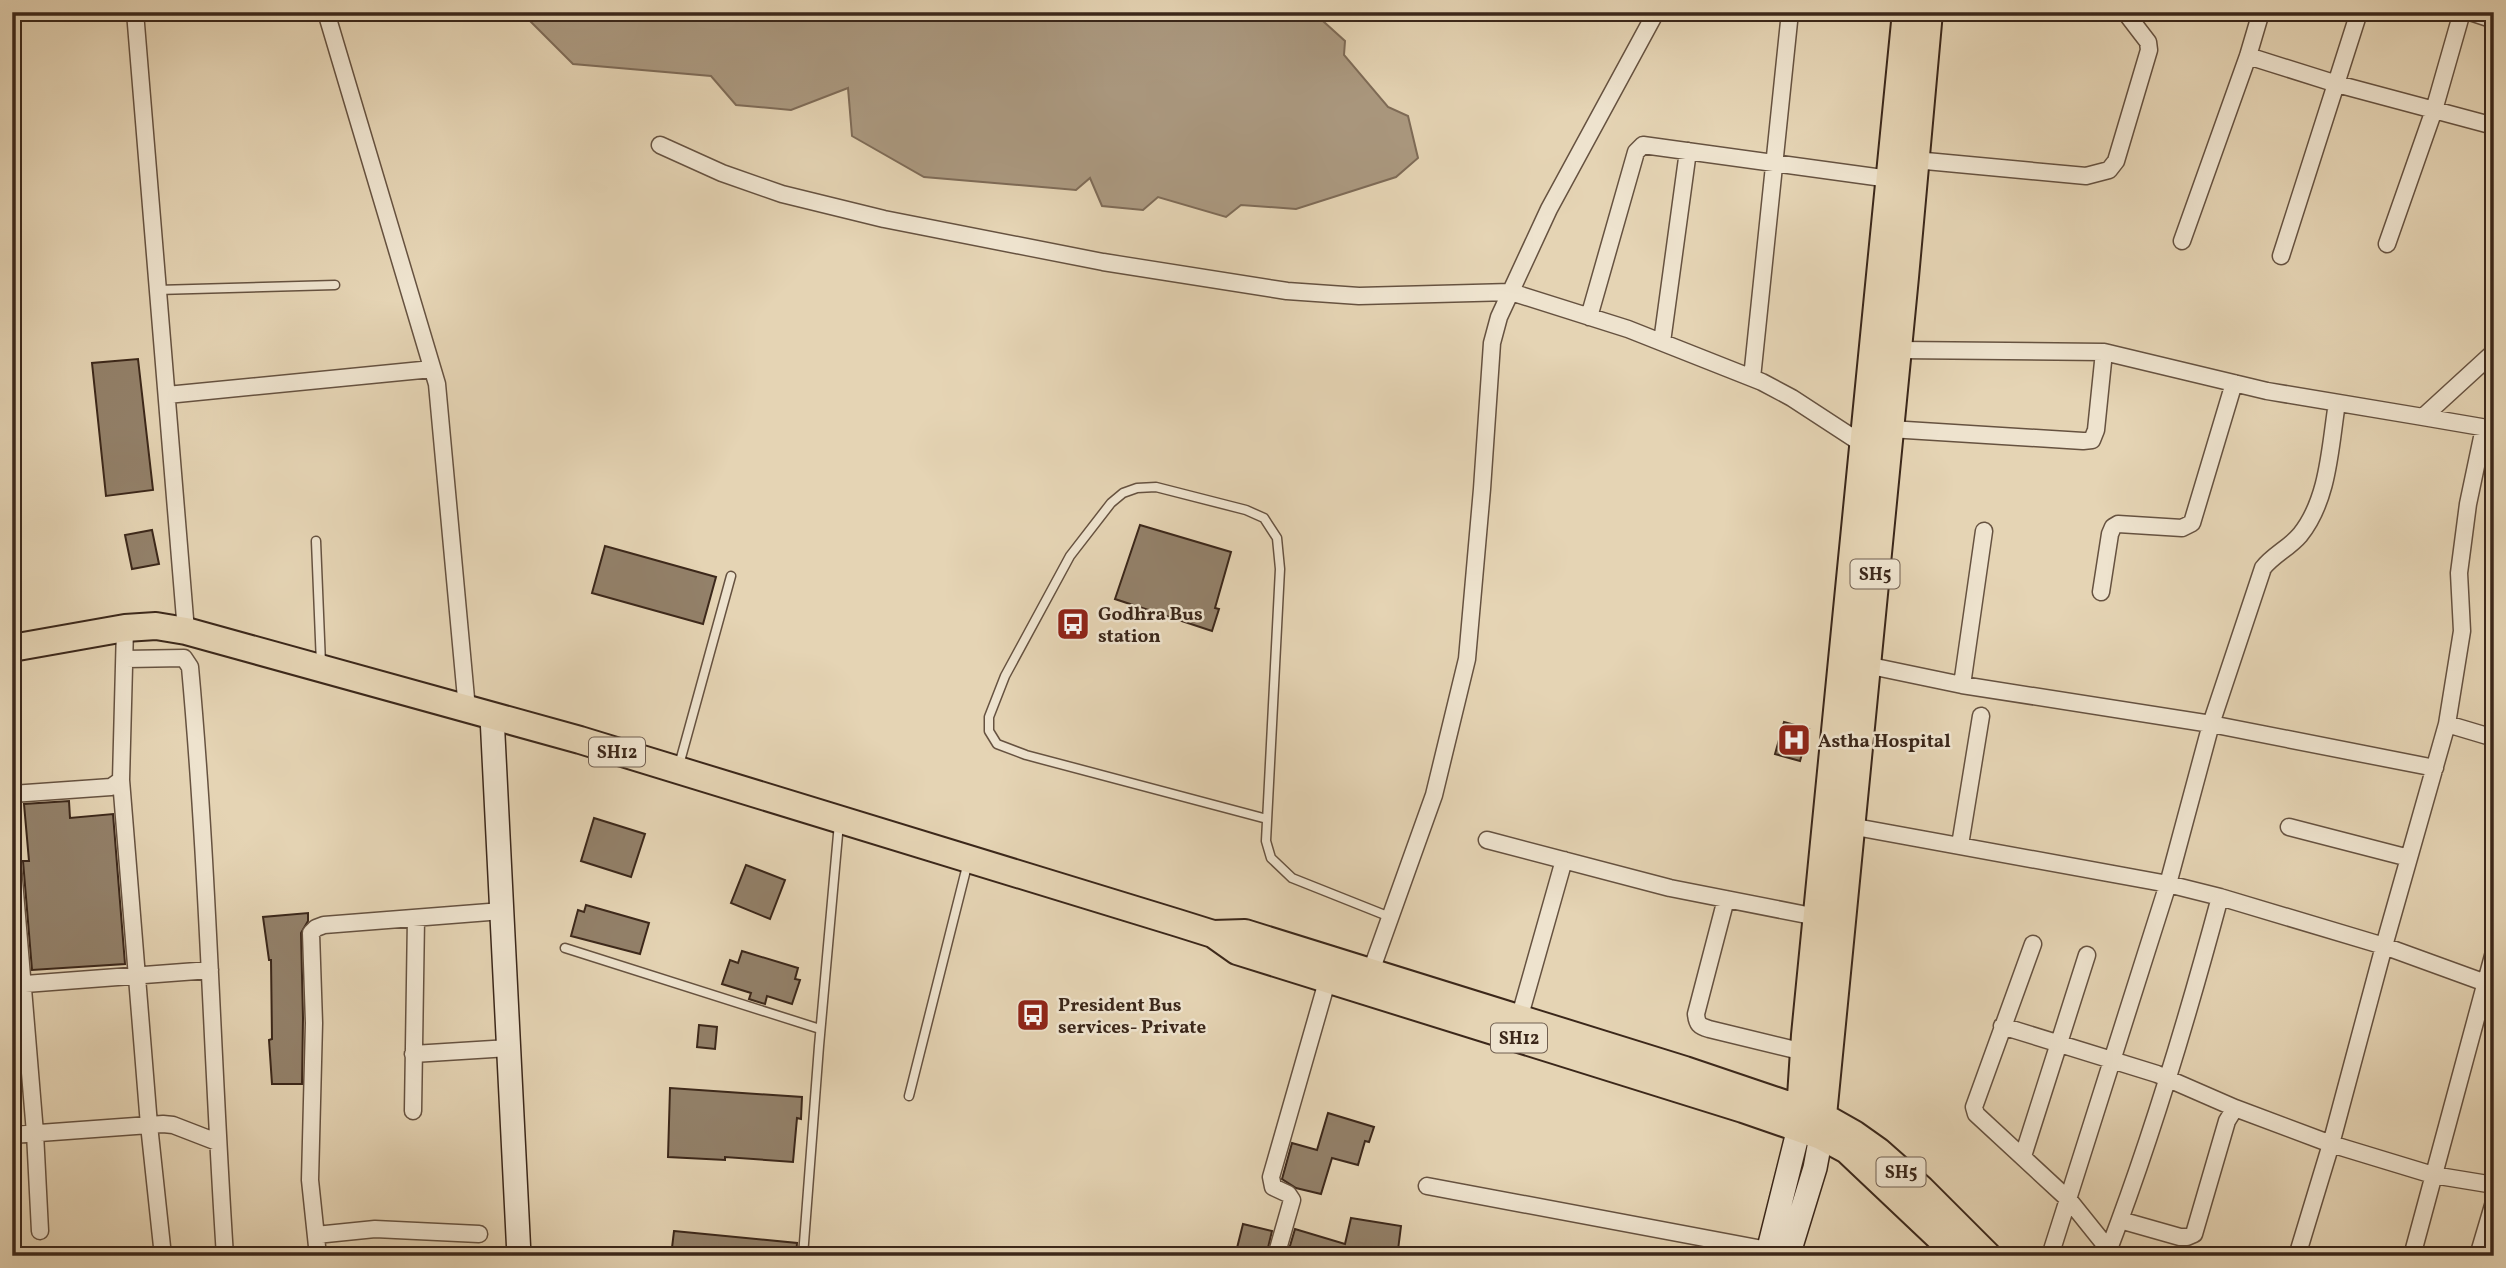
<svg xmlns="http://www.w3.org/2000/svg" width="2506" height="1268" font-family="Vollkorn,serif">
  <rect width="100%" height="100%" fill="#e5d4b4"/>
  <filter id="stains"><feTurbulence type="fractalNoise" baseFrequency=".00286" numOctaves="4"/><feColorMatrix values="0 0 0 0 .2 0 0 0 0 .09 0 0 0 0 .02 0 0 0 .5 -.17"/></filter>
  <radialGradient id="worn" r=".72"><stop offset=".6" stop-color="#630" stop-opacity="0"/><stop offset="1" stop-color="#630" stop-opacity=".3"/></radialGradient>
  <!-- water -->
  <path fill="#ab9980" stroke="#7e6b57" stroke-width="2" d="M521,12H1313L1345,41L1344,55L1388,107L1408,116L1418,158L1396,177L1296,209L1241,205L1226,217L1158,197L1143,210L1102,206L1090,178L1076,190L924,177L852,136L848,88L791,110L736,105L711,76L573,64Z"/>
  <!-- building -->
  <path fill="#93816a" stroke="#3b271a" stroke-width="2" d="M138,359L153,490L106,496L92,363Z
    M1140,525L1231,552L1215,608L1219,609L1212,631L1115,599Z
    M152,530L159,564L132,569L125,535Z
    M605,546L716,577L703,624L592,593Z
    M1784,722L1809,729L1800,761L1775,754Z
    M69,801L70,818L113,814L125,964L32,970L23,861H29L24,804Z
    M594,818L645,834L631,877L581,861Z
    M746,865L785,880L770,919L731,903Z
    M586,905L649,923L640,954L571,936L578,910L584,912Z
    M308,913V921L301,933L303,1018L302,1084H272L269,1040L272,1039L271,960H269L263,917Z
    M742,951L798,968L795,979L800,980L792,1004L767,996L765,1004L749,999L751,993L722,984L730,960L738,963Z
    M699,1025L717,1027L715,1049L697,1047Z
    M670,1088L802,1097L801,1119L797,1118L793,1162L725,1157V1160L668,1157Z
    M1328,1113L1374,1127L1369,1142L1365,1141L1358,1165L1332,1158L1321,1194L1296,1188L1282,1179L1292,1143L1317,1150Z
    M1351,1218L1401,1226L1398,1250L1370,1256H1287L1295,1229L1345,1244Z
    M1243,1224L1272,1231L1266,1256H1235Z
    M674,1231L797,1243L796,1256H671Z"/>
  <g fill="none" stroke-linecap="round" stroke-linejoin="round">
    <defs>
      <path id="lane" d="M157,290L335,285
        M316,541L321,664
        M679,765L731,576
        M1267,819L1026,755L997,744L989,731V717L1005,676L1070,556L1111,503L1123,493L1137,488L1156,487L1246,510L1264,518L1277,538L1280,569L1266,841L1271,858L1292,878L1390,917
        M565,948L820,1029
        M909,1096L968,862
        M803,1256L819,1046L839,823"/>
      <path id="street" d="M135,12L186,631
        M326,12L437,384L467,709
        M2470,12L2494,20
        M2248,56L2337,84L2494,126
        M660,145L722,173L782,194L884,219L1103,262L1287,291L1359,296L1511,292L1628,329L1762,382L1792,398L1864,445
        M1915,160L2086,176L2109,170L2116,161L2149,50L2148,42L2125,12
        M2182,241L2248,56L2261,12
        M2387,244L2434,110L2462,12
        M2281,256L2359,12
        M1589,317L1636,152L1643,145L1890,179
        M1662,342L1688,151
        M1898,350L2104,352L2267,391L2423,417L2494,352
        M1752,378L1790,12
        M167,395L432,369
        M2423,417L2493,429
        M1890,429L2083,441L2092,440L2096,430L2104,352
        M2101,592L2110,534L2113,527L2118,524L2182,528L2192,523L2234,383
        M126,659L184,658L190,667C208,863 212,1060 225,1256
        M1866,665L1962,685L2211,724L2435,768
        M1962,685L1984,531
        M2447,724L2494,738
        M121,780L149,1125L163,1256
        M12,794L111,787L121,780L125,628
        M1850,826L2168,884L2220,897L2384,946L2494,986
        M2289,827L2409,858
        M1487,840L1670,888L1817,917
        M1960,845L1981,716
        M12,856L35,1133L40,1231
        M1726,899L1696,1014C1697,1024 1699,1026 1709,1029L1804,1052
        M2033,944L1974,1107L1976,1114L2069,1200L2114,1256
        M1371,971L1434,795L1467,659L1482,489L1492,343L1499,317L1549,209L1656,12
        M12,985L210,970
        M1519,1019L1564,860
        M2002,1026L2157,1074L2235,1108
        M413,1054L509,1048
        M413,1111L416,918
        M12,1135L163,1124L173,1125L217,1142
        M2023,1156L2087,955
        M1427,1186L1768,1250
        M2120,1220L2180,1237H2187L2194,1234L2227,1121L2235,1108L2331,1144L2433,1175L2494,1185
        M316,1235L375,1229L479,1234
        M2109,1249C2153,1134 2188,1016 2220,897
        M318,1256L310,1180L314,1023L311,933L316,928L324,925L502,911
        M1276,1256L1292,1200L1288,1194L1273,1187L1271,1177L1328,978
        M2050,1256L2168,884L2211,724L2263,568C2273,555 2289,548 2300,535C2329,499 2330,446 2337,403
        M2297,1256L2331,1144L2384,946L2447,724L2462,631L2459,573L2468,504L2484,428
        M2412,1256L2494,952
        M2478,1256L2494,1202"/>
      <path id="secondary" d="M492,716L519,1256
        M1767,1256L1799,1128
        M1788,1256L1815,1168L1821,1136"/>
      <path id="primary" d="M12,648L125,628L156,626L186,631L580,740L1178,923L1213,934L1237,951L1743,1109L1821,1136L1847,1150L1959,1256
        M1213,934L1245,933L1685,1070L1824,1117L1854,1134L1878,1151L1921,1189L1988,1256
        M1799,1128L1805,1035L1906,12
        M1821,1136L1905,277L1929,12"/>
    </defs>
    <!-- lane casing -->
    <use href="#lane" stroke="#665240" stroke-width="11"/>
    <!-- street casing -->
    <use href="#street" stroke="#665240" stroke-width="19"/>
    <!-- secondary casing -->
    <use href="#secondary" stroke="#3b271a" stroke-width="26"/>
    <!-- primary casing -->
    <use href="#primary" stroke="#3b271a" stroke-width="30"/>
    <!-- lane -->
    <use href="#lane" stroke="#eee3ce" stroke-width="8"/>
    <!-- street -->
    <use href="#street" stroke="#eee3ce" stroke-width="16"/>
    <!-- secondary -->
    <use href="#secondary" stroke="#eee3ce" stroke-width="23"/>
    <!-- primary -->
    <use href="#primary" stroke="#e5d4b4" stroke-width="26"/>
  </g>
  <!-- icons -->
  <defs>
    <symbol id="bus-square" viewBox="-11 -11 22 22"><rect x="-9" y="-9" width="18" height="18" rx="4" fill="#8f2418" stroke="#eee3ce"/><path d="M-5-6H5V4H4V6H2V4H-2V6H-4V4H-5ZM-3.5-4V0h7V-4ZM-3.5 1.2v1.5H-2V1.2ZM2 1.2v1.5H3.5V1.2Z" fill="#fff"/></symbol>
    <symbol id="hospital-square" viewBox="-11 -11 22 22"><rect x="-9" y="-9" width="18" height="18" rx="4" fill="#8f2418" stroke="#eee3ce"/><path d="M-5-5h3v3.5h4V-5h3V5h-3V1.5h-4V5h-3Z" fill="#fff"/></symbol>
  </defs>
  <g fill-rule="evenodd">
    <use href="#bus-square" x="1054" y="605" width="38" height="38"/>
    <use href="#hospital-square" x="1775" y="721" width="38" height="38"/>
    <use href="#bus-square" x="1014" y="996" width="38" height="38"/>
  </g>
  <g text-anchor="middle" stroke-width="5" stroke-linejoin="round" paint-order="stroke">
    <!-- shield labels -->
    <g fill="#eee3ce" stroke="#715f50" stroke-width="2">
      <rect x="1850.5" y="559.5" width="49" height="29" rx="5"/>
      <rect x="589" y="737.5" width="56" height="29" rx="5"/>
      <rect x="1491" y="1023.5" width="56" height="29" rx="5"/>
      <rect x="1876.5" y="1157.5" width="49" height="29" rx="5"/>
    </g>
    <g font-size="18" font-weight="bold" fill="#3b271a">
      <text x="1875" y="580">SH5</text>
      <text x="617" y="758">SH12</text>
      <text x="1519" y="1044">SH12</text>
      <text x="1901" y="1178">SH5</text>
    </g>
    <!-- poi labels -->
    <g font-size="19" font-weight="bold" fill="#3b271a" stroke="#eee3ce" text-anchor="start">
      <text x="1098" y="620">Godhra Bus<tspan x="1098" dy="22">station</tspan></text>
      <text x="1818" y="747">Astha Hospital</text>
      <text x="1058" y="1011">President Bus<tspan x="1058" dy="22">services- Private</tspan></text>
    </g>
  </g>
  <!-- margin -->
  <rect width="2506" height="1268" fill="none" stroke="#e5d4b4" stroke-width="42"/>
  <rect x="14" y="14" width="2478" height="1240" fill="none" stroke="#3b271a" stroke-width="3.5"/>
  <rect x="21" y="21" width="2464" height="1226" fill="none" stroke="#3b271a" stroke-width="2"/>
  <rect width="100%" height="100%" filter="url(#stains)"/>
  <rect width="100%" height="100%" fill="url(#worn)"/>
</svg>
